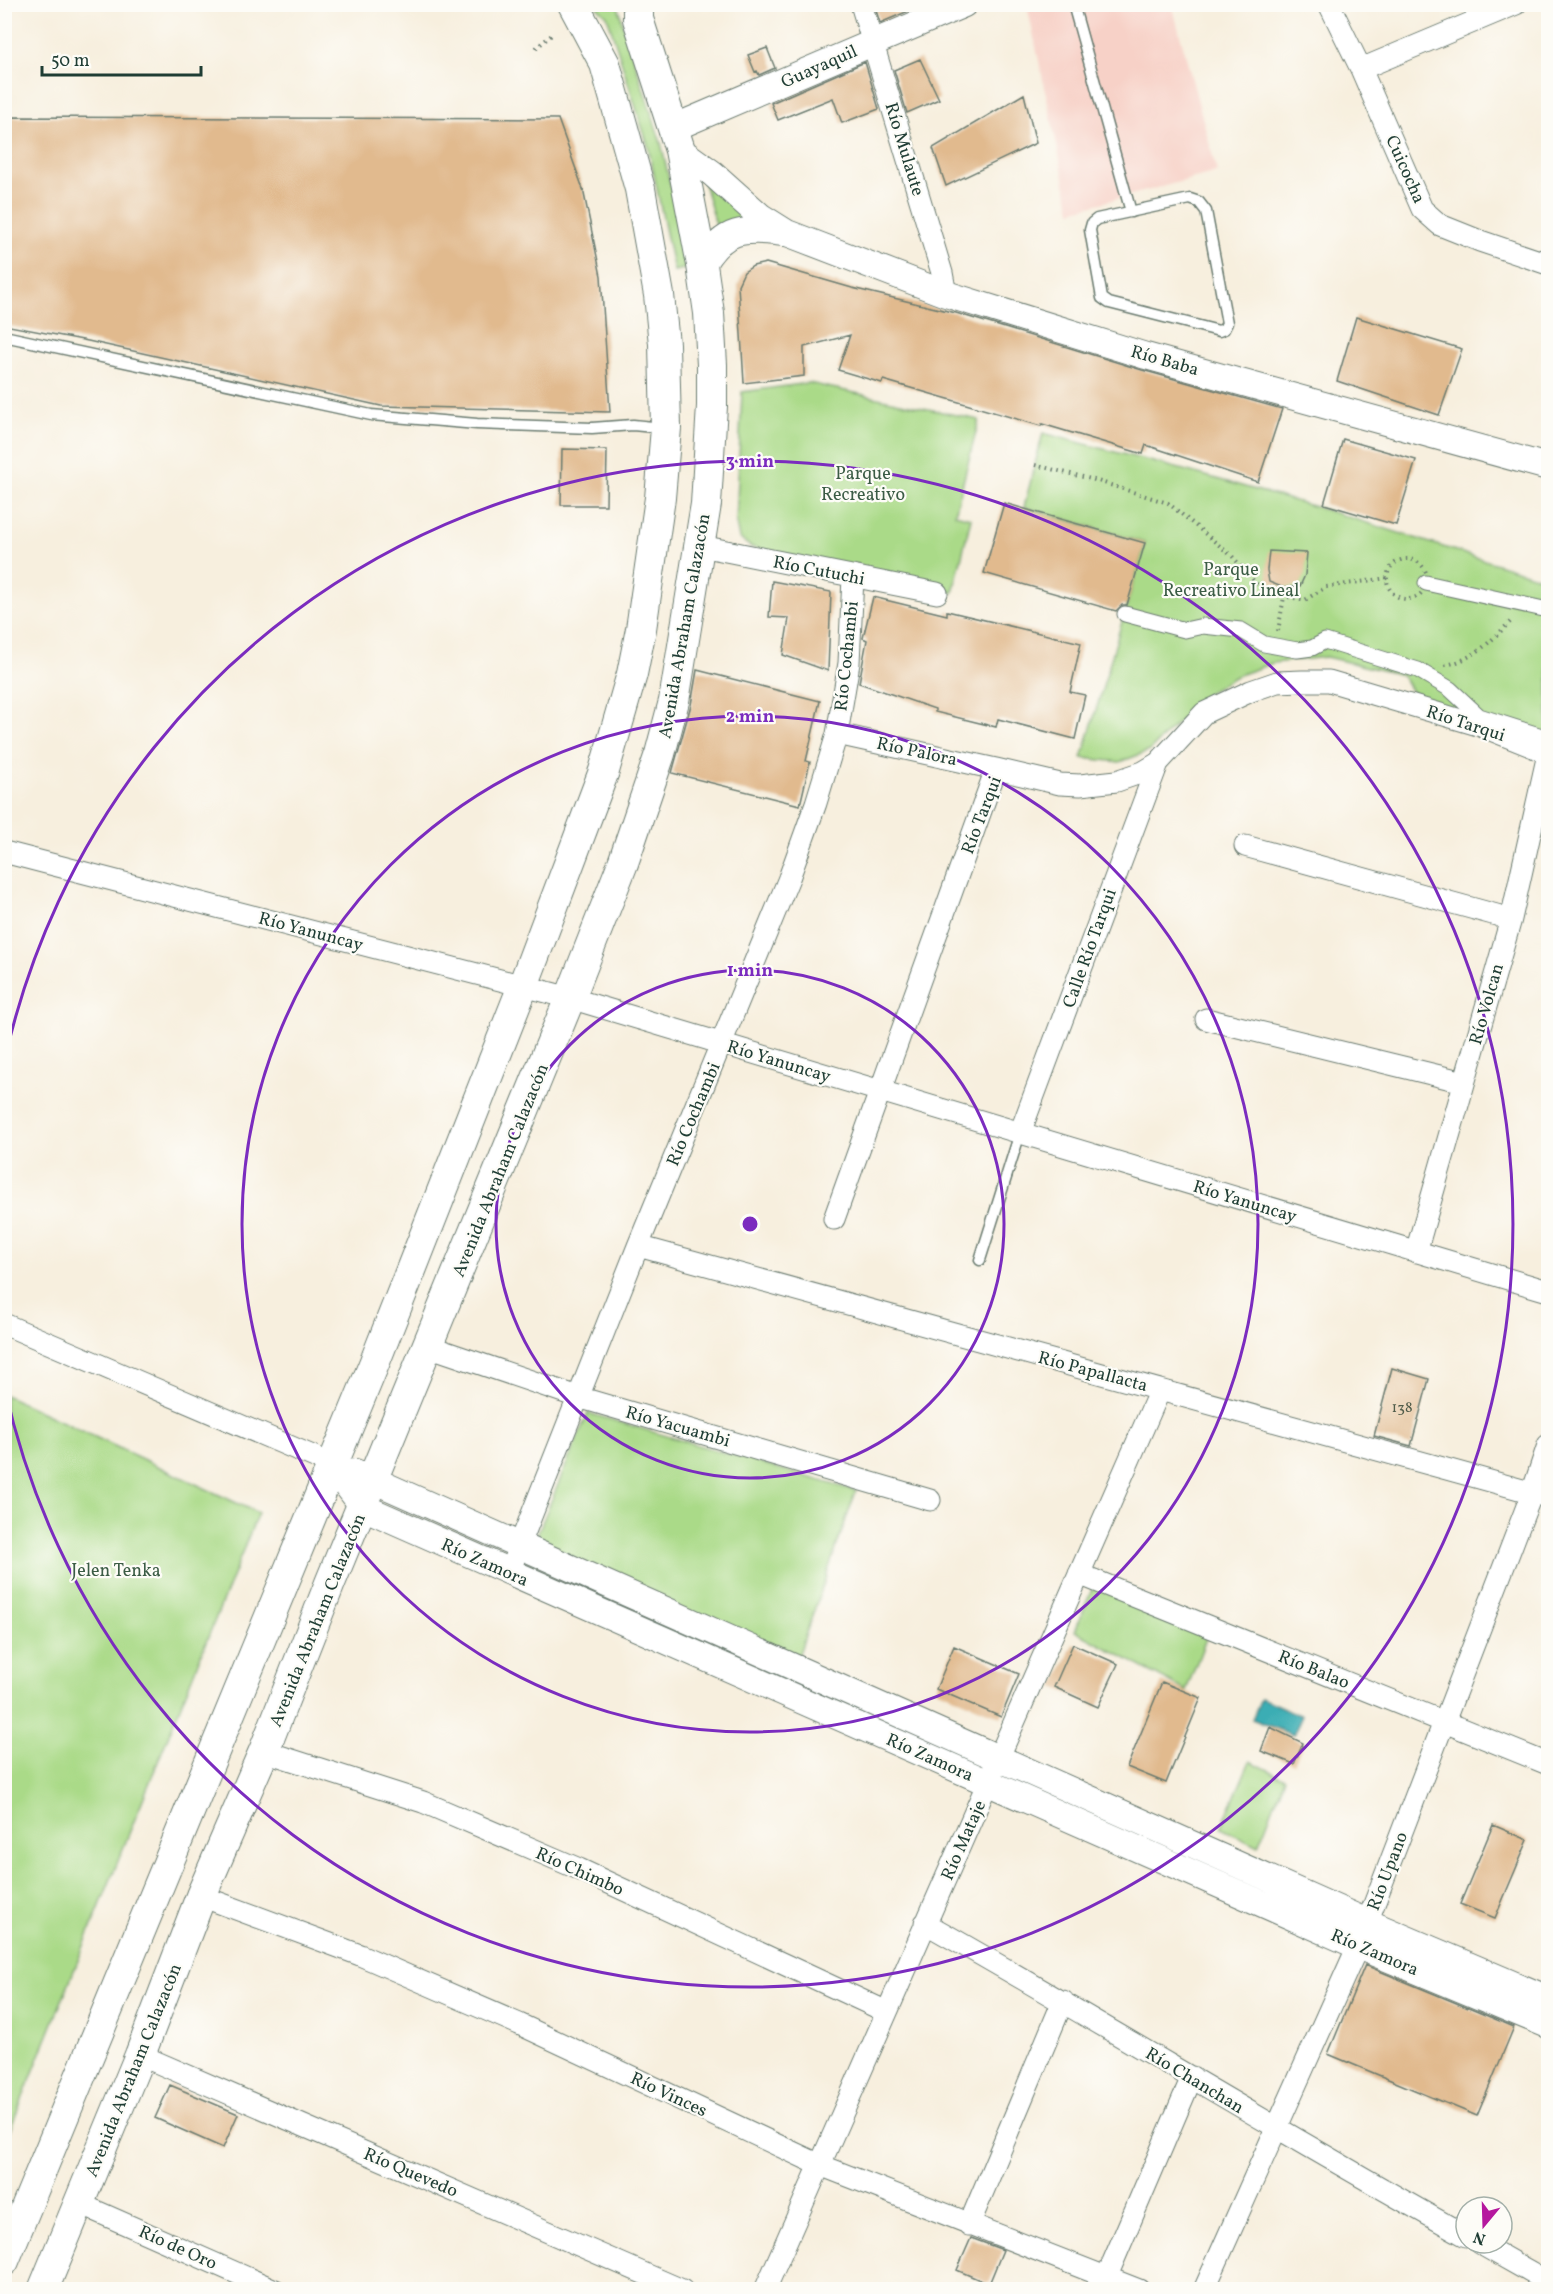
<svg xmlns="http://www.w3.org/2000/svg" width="1553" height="2294" font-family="Vollkorn,serif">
  <rect width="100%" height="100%" fill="#fdfcf7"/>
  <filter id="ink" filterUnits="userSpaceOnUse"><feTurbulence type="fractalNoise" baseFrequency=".0167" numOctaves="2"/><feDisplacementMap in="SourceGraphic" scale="12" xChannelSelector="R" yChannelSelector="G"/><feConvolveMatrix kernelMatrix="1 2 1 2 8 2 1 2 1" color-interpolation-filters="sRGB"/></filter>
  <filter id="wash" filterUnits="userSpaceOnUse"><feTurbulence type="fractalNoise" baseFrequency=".008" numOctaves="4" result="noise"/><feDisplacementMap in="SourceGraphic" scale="24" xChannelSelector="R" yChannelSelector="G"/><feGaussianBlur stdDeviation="1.35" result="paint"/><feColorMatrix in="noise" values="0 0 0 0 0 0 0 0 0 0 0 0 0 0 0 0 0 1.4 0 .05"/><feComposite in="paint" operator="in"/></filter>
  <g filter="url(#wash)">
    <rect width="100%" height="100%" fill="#f7efde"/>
    <!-- built -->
    <path fill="#f7d1c7" d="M1027,5H1172L1217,172L1071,211Z"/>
    <!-- green -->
    <path fill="#aada88" stroke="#648c5e" stroke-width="1.5" d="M595,5H618L623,26L661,143L689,268L674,271L648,146L607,16Z
      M702,176L749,220L718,232Z
      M809,383L979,420L955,514L971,518L953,593L751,547L739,538L736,523L742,392Z
      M1043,433L1199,474L1323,509L1548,580V741L1418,702L1402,675L1326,657L1273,663L1236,676L1209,692L1149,751L1120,762L1082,758L1145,543L1024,507Z
      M5,1395L258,1513L5,2142Z
      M588,1413L856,1491L796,1662L533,1544Z
      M1094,1584L1207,1636L1186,1691L1075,1631Z
      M1250,1761L1285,1778L1258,1846L1221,1828Z"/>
    <!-- water -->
    <path fill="#3badb4" stroke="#2d7574" stroke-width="1.5" d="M1261,1698L1302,1716L1293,1735L1252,1719Z"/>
    <g id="blocks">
      <!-- building -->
      <path fill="#e1ba8e" d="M874,4H925L880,23Z
        M767,48L775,68L759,75L757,71L755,72L748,55Z
        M920,59L939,99L907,113L894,70Z
        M865,62L879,109L842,123L833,98L778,120L771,103Z
        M1024,94L1036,143L946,186L933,148Z
        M4,117L558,119L583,189L601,276L610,412L381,406L88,341L4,325Z
        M766,263L852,288L956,313L1142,370L1282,409L1258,482L1146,445L1143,454L1042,424L1041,426L883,380L882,383L838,370L850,335L804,347V376L744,383L738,285L744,272L753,266Z
        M1356,317L1462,349L1439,415L1337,381Z
        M1343,439L1416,460L1396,525L1324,504Z
        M562,449L607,450L606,505H561Z
        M1004,503L1145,543L1127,605H1122L1116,611L984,573Z
        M1269,551L1307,553L1305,575L1300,586L1284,588L1269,582L1267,570Z
        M772,581L831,592L828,671L783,655L789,618L769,617Z
        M873,597L947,615V611L1081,643L1070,692L1085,695L1075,739L998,719L996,727L935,712V709L859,683L867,640L863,638Z
        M697,670L820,701L806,761L810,762L800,805L672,773L691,705Z
        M1392,1368L1429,1379L1411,1446L1374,1436Z
        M1073,1644L1118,1664L1098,1707L1054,1687Z
        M954,1646L1019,1674L1001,1717L936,1689Z
        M1162,1682L1201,1698L1166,1783L1127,1767Z
        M1270,1727L1303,1743L1294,1764L1261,1751Z
        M1493,1825L1528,1840L1495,1918L1460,1904Z
        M1365,1965L1514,2027L1477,2116L1328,2054Z
        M170,2085L238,2114L223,2148L155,2118Z
        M971,2238L1003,2250L989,2284L957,2270Z"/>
    </g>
  </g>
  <g filter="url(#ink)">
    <use href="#blocks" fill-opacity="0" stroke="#6b7b70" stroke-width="1.5"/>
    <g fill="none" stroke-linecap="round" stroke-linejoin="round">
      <defs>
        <path id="service" d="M1073,4L1131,212
          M1190,199L1199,202L1206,211L1227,323L1224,329L1219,331L1109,303L1102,298L1090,230L1092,223L1097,219Z
          M4,336L371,415L477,424L592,428L633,425L663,428
          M980,1260L1020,1133"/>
        <path id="pedestrian" d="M1426,583L1548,610
          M1125,614L1185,630L1203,626L1241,630L1264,644L1297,650L1312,648L1325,641L1418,670L1450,689L1479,716L1548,738"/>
        <path id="minor" d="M861,4L942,273L946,294
          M1329,4L1361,69L1422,209L1440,225L1480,241L1548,264
          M1361,69L1516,4
          M701,546L937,593
          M837,734L996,769
          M1245,846L1511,919
          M4,852L570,998L1548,1291
          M1206,1019L1464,1082
          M1020,1133L1158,763
          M834,1219L996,769L1060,784L1080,785L1117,781L1143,772L1158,763L1204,713L1251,691L1277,682L1302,681H1329L1481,726L1548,753
          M638,1246L1548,1497
          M1416,1252L1511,919L1548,754
          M4,1324L331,1464
          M428,1346L578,1397L930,1500
          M509,1572L638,1246L789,878L816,803L837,734L849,663L853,577
          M1079,1574L1548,1764
          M264,1751L423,1802L579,1869L887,2012
          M201,1896L360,1955L519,2024L820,2165L1139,2290
          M925,1923C1106,2025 1284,2135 1466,2236
          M140,2055L682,2290
          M80,2204L275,2290
          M969,2225L1063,2001
          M1479,2243L1548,2282
          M1107,2276L1192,2077
          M765,2290L1160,1390
          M1204,2290L1358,1946L1532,1493L1548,1445"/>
        <path id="tertiary" d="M675,130L685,123L964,4
          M680,150L712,173L760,216L787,233L946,294L1146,356L1548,467
          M702,265C725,226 745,229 784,233
          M331,1464L363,1507L1358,1946L1548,2025
          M355,1472L1367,1922L1548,1999"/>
        <path id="secondary" d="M4,2261L374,1364L523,986L604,771L632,674L641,629L660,498L666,428L664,344L659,295L640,189L605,64L573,4
          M43,2290L140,2055L201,1896L264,1751L330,1583L570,998L623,863L660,754L674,701L706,504L712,406V365L709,313L702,265L680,150L638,19V4"/>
      </defs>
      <!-- service casing -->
      <use href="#service" stroke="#6b7b70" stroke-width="13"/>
      <!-- pedestrian casing -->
      <use href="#pedestrian" stroke="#6b7b70" stroke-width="17"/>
      <!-- minor casing -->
      <use href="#minor" stroke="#6b7b70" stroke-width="23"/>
      <!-- tertiary casing -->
      <use href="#tertiary" stroke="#6b7b70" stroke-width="28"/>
      <!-- secondary casing -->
      <use href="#secondary" stroke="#6b7b70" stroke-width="32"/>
      <!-- path -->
      <path stroke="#6b7b70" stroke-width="4" stroke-dasharray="1.5 4.5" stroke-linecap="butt" d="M536,48L554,33
        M1035,465L1091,479L1168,503L1232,556L1260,588L1271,594L1305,600L1326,587L1387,578
        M1387 579a20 20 0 1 1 40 0a20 20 0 1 1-40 0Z
        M1278,631L1284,597
        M1445,665C1474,660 1492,640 1512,620"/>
      <!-- service -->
      <use href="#service" stroke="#fff" stroke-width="10"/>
      <!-- pedestrian -->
      <use href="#pedestrian" stroke="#fff" stroke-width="15"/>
      <!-- minor -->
      <use href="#minor" stroke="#fff" stroke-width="21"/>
      <!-- tertiary -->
      <use href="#tertiary" stroke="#fff" stroke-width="26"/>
      <!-- secondary -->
      <use href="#secondary" stroke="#fff" stroke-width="30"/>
    </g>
  </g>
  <!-- distance rings -->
  <g fill="none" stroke="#7b2cbf" stroke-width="3">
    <circle cx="750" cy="1224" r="254"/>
    <circle cx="750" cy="1224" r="508"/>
    <path d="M5 1059A763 763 0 1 1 5 1389"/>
  </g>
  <g text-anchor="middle" stroke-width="4.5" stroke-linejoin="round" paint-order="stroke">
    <!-- number labels -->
    <g font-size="15" fill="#505c4a">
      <text x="1402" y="1412">138</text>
    </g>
    <!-- street labels -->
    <g font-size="18" fill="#1f3d34" stroke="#fdfcf7">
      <text transform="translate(819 66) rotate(-24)" y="6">Guayaquil</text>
      <text transform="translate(905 149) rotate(73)" y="6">Río Mulaute</text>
      <text transform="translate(1406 169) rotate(66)" y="6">Cuicocha</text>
      <text transform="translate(1165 360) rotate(16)" y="6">Río Baba</text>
      <text transform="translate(819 570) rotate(11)" y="6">Río Cutuchi</text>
      <text transform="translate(684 626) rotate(-80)" y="6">Avenida Abraham Calazacón</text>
      <text transform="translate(846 656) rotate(-84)" y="6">Río Cochambi</text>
      <text transform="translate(1466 723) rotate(18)" y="6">Río Tarqui</text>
      <text transform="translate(917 751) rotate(12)" y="6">Río Palora</text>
      <text transform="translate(981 815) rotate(-69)" y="6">Río Tarqui</text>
      <text transform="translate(311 931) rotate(15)" y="6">Río Yanuncay</text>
      <text transform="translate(1089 948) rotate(-70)" y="6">Calle Río Tarqui</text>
      <text transform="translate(1486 1004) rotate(-74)" y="6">Río Volcan</text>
      <text transform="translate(779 1061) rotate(17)" y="6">Río Yanuncay</text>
      <text transform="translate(693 1114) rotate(-67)" y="6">Río Cochambi</text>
      <text transform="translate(500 1170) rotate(-68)" y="6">Avenida Abraham Calazacón</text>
      <text transform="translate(1245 1201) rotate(17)" y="6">Río Yanuncay</text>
      <text transform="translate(1093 1371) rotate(15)" y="6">Río Papallacta</text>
      <text transform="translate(678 1426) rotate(16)" y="6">Río Yacuambi</text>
      <text transform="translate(485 1562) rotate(24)" y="6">Río Zamora</text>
      <text transform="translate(317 1620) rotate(-68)" y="6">Avenida Abraham Calazacón</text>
      <text transform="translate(1314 1669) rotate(22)" y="6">Río Balao</text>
      <text transform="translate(930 1757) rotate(24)" y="6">Río Zamora</text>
      <text transform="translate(963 1840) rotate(-66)" y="6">Río Mataje</text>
      <text transform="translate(580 1871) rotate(24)" y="6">Río Chimbo</text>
      <text transform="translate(1387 1871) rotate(-69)" y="6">Río Upano</text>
      <text transform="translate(1375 1952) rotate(23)" y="6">Río Zamora</text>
      <text transform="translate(133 2070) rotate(-68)" y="6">Avenida Abraham Calazacón</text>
      <text transform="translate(1195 2080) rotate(31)" y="6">Río Chanchan</text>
      <text transform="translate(669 2094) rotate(25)" y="6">Río Vinces</text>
      <text transform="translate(411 2172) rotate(23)" y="6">Río Quevedo</text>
      <text transform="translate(178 2247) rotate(24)" y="6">Río de Oro</text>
    </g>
    <!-- park labels -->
    <g font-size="18" fill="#3b5c45" stroke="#fdfcf7">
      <text x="863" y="479">Parque<tspan x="863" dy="21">Recreativo</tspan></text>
      <text x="1231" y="575">Parque<tspan x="1231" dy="21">Recreativo Lineal</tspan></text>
      <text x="116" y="1576">Jelen Tenka</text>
    </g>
  </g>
  <circle cx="750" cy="1224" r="9" fill="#7b2cbf" stroke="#fdfcf7" stroke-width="3"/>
  <g font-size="18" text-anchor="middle" font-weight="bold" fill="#7b2cbf" stroke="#fdfcf7" stroke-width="4.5" stroke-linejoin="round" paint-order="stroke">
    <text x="750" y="467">3 min</text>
    <text x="750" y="722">2 min</text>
    <text x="750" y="976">1 min</text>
  </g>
  <!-- margin -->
  <rect width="1553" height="2294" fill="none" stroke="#fdfcf7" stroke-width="24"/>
  <!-- north arrow -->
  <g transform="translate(1484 2225) rotate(199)"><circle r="28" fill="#fdfcf7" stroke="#a4b0a9" stroke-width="1.5"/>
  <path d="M0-4.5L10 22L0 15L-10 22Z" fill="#b5179e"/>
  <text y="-9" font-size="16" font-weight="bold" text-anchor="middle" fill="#1f3d34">N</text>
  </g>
  <!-- scale -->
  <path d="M42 66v9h159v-9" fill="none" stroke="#1f3d34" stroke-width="3"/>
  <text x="51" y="66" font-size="18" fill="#1f3d34" stroke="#fdfcf7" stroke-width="4.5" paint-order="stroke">50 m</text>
</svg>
